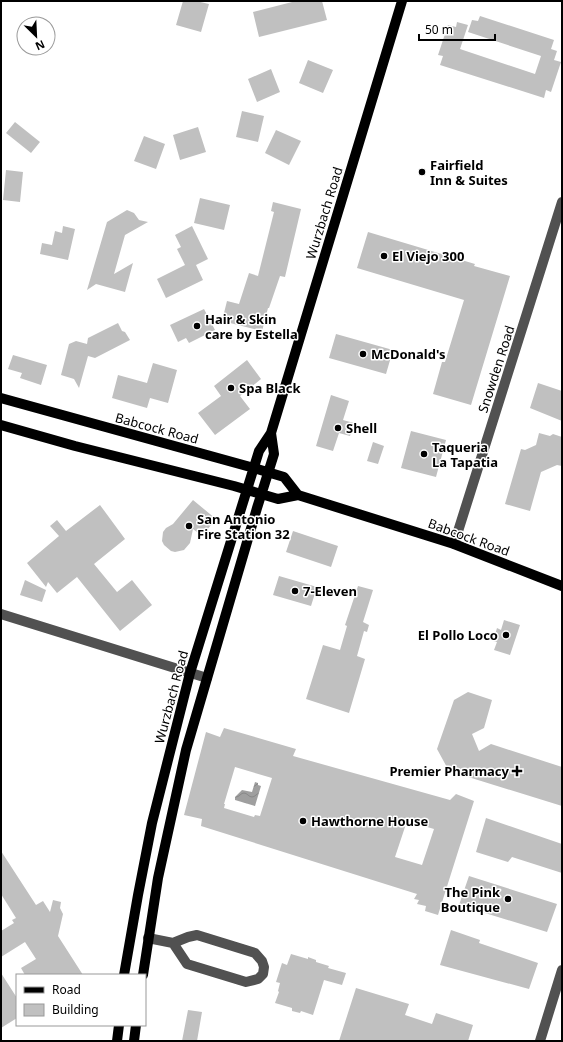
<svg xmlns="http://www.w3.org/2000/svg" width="563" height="1042" font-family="'Noto Sans',sans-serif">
  <defs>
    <pattern id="water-waves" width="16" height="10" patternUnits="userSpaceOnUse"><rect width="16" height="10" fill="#9f9f9f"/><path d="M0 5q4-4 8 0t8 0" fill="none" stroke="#878787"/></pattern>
  </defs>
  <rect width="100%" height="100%" fill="#fff"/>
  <!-- water -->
  <path fill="url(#water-waves)" d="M255,782L258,783V785L261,786L255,806L235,800V797L242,790L252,792Z"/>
  <!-- building -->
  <path fill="#c0c0c0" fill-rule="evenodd" d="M183,1H196L209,4L201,32L176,25Z
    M296,1H322L327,20L259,37L253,12Z
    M480,16L554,40L551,49L557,51L554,60L561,62L551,92L546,90L544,98L440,65L443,56L438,55L448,25L456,27L457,22L468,25L460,49L535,74L541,56L468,32L472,20L478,21Z
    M308,60L333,70L323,93L299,83Z
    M271,69L280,92L257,102L248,79Z
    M242,111L264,116L258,142L236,137Z
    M15,122L40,142L31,153L6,133Z
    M198,127L206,152L180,160L173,135Z
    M276,130L301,141L289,165L265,153Z
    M144,136L165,144L156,169L134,161Z
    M6,170L23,172L20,202L3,200Z
    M200,198L230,205L224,230L194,223Z
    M273,202L301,209L285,277L280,276L269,308H268L262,331L222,321L227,301L239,304L249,273L258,276L274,212L271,211Z
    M127,210L134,213L139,220L148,222L125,235L114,274L133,263L125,292L96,284L87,290L107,222Z
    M63,226L75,229L68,260L40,254L42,243L52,245L55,231L62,233Z
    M192,226L208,259L196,265L203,280L166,298L157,279L185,265L177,249L181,247L175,235Z
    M368,232L475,264L474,266L510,276L471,405L433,394L442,362H445L464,300L357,268Z
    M204,309L215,330L189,343L186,338L178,342L170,325Z
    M118,323L122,331L125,332L130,340L95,358L88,356L79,388L74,379L61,375L69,344L76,341L87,344L88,338Z
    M336,334L393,350L386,374L329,358Z
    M13,355L47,365L41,385L20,378L22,373L8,369Z
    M247,360L261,379L240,396L250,409L215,435L198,413L221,396L214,386Z
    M153,363L177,370L168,403L150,398L147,408L112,398L118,375L147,383Z
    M538,383L562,391V421L530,408Z
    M331,395L349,401L343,420L354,423L350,436L339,433L333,451L316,446Z
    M411,431L446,440L436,477L401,468Z
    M539,433L550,436L553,434L562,437V466L557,465L541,472L530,511L505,504L521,449L525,450L536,445Z
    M373,442L384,446L378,464L367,461Z
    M193,500L216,519L202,536L193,529L190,543L184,550L175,552L171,551L164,545L162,541L163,532L166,528L173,524Z
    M100,505L125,539L94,564L117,592L132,580L152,605L120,631L77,577L57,593L48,582L46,587L27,563L59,536L50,526L57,520L66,531Z
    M293,531L338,546L331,567L286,552Z
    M279,576L317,587L311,606L273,595Z
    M25,580L46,590L42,602L20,595Z
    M358,586L373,590L363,622L369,625L367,632L364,631L357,656L365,659L349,713L306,699L323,645L340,650L347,626L345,625Z
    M504,620L520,625L510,655L494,650L497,642L493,641L497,628L501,630Z
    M468,692L492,700L484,728L472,734L479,751L491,744L562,767V806L449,771L437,749L454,700Z
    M224,728L296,749L293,756L450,800L456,794L474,801L438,915L425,911L426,906L417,904L419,900L414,899L417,894L201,826L202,819L184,815L206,732L220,737ZM235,767L272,778L260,816L255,815L254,817L224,808L225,804H224ZM407,821L434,829L422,865L395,857Z
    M486,818L562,844V873L512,857L508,862L476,852Z
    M1,851L36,905L43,901L50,912L53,900L61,902L60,908L63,914L58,936L83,975H25L21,968L36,959L25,942L1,957V931L14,923L12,920L16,918L1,894Z
    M469,876L557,904L547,932L459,905Z
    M451,930L480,940L479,943L538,963L529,989L440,965Z
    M291,954L308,959V957L316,960V962L329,966L328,968L346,973L342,985L324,980L313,1015L301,1011L300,1013L292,1011V1008L275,1003L279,992L278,991L280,983L276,982L282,963L287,965Z
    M1,973L17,998V1018L1,1028Z
    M356,988L409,1004L405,1015L432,1024L436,1013L473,1025L468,1041H339Z
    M188,1010L202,1012L197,1041H182Z"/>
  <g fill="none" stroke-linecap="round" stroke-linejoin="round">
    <!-- minor -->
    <path stroke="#515151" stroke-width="10" d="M454,544L562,202
      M1,614L207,678
      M148,938L173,943L188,937L197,935L255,953L262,961L264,967L263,974L258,979L246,982L187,964L173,943
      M540,1041L562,970"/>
    <!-- major -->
    <path stroke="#000" stroke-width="10" d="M1,398L254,468L284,477L298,495
      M1,425L75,446L234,486L278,499L298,495L454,544L562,586
      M124,975L138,895L152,823L190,673L259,451L271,433L402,1
      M143,975L158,878L186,750L257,508L274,454L271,433
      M117,1041L119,1025
      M134,1041L136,1025"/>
  </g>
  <!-- markers -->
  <g fill="#000" stroke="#fff" stroke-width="1.5">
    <circle cx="422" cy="172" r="4"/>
    <circle cx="384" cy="256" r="4"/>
    <circle cx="197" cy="326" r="4"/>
    <circle cx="363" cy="354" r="4"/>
    <circle cx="231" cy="388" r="4"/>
    <circle cx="338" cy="428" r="4"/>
    <circle cx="424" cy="454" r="4"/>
    <circle cx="189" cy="526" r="4"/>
    <circle cx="295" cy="591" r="4"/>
    <circle cx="506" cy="635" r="4"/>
    <path d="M515 765h4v4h4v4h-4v4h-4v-4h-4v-4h4z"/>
    <circle cx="303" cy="821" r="4"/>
    <circle cx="508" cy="899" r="4"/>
  </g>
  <g text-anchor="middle" stroke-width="3" stroke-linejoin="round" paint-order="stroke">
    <!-- poi labels -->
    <g font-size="13" font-weight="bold" fill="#000" stroke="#fff" text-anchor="start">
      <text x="430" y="170">Fairfield<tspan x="430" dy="15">Inn &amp; Suites</tspan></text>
      <text x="392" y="261">El Viejo 300</text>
      <text x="205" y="324">Hair &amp; Skin<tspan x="205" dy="15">care by Estella</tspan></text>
      <text x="371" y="359">McDonald's</text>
      <text x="239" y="393">Spa Black</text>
      <text x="346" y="433">Shell</text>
      <text x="432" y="452">Taqueria<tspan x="432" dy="15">La Tapatia</tspan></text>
      <text x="197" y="524">San Antonio<tspan x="197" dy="15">Fire Station 32</tspan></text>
      <text x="303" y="596">7-Eleven</text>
      <text x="498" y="640" text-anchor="end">El Pollo Loco</text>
      <text x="509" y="776" text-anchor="end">Premier Pharmacy</text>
      <text x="311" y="826">Hawthorne House</text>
      <text x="500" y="897" text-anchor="end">The Pink<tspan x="500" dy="15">Boutique</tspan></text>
    </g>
    <!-- street labels -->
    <g font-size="13" fill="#000" stroke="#fff">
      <text transform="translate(324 213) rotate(-73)" y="5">Wurzbach Road</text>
      <text transform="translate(496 369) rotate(-72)" y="5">Snowden Road</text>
      <text transform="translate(157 428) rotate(15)" y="5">Babcock Road</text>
      <text transform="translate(469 537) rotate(20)" y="5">Babcock Road</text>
      <text transform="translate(171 697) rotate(-75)" y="5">Wurzbach Road</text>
    </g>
  </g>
  <!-- border -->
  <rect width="563" height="1042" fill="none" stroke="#000000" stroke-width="4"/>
  <!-- legend -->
  <rect x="16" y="974" width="130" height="52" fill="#ffffff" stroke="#999999"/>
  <rect x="24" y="987" width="20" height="6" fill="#000000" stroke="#999999"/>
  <text x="52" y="994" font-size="12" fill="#000000">Road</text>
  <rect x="24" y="1004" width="20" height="12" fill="#c0c0c0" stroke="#999999"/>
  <text x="52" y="1014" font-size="12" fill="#000000">Building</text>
  <!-- north arrow -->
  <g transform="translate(36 36) rotate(156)"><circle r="19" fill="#ffffff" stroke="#999999"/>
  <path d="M0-3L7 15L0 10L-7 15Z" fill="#000000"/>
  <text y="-6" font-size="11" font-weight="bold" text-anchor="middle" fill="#000000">N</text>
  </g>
  <!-- scale -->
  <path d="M419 34v6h76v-6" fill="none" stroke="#000000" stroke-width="2"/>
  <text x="425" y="34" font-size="12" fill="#000000" stroke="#ffffff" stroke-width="3" paint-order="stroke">50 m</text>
</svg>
